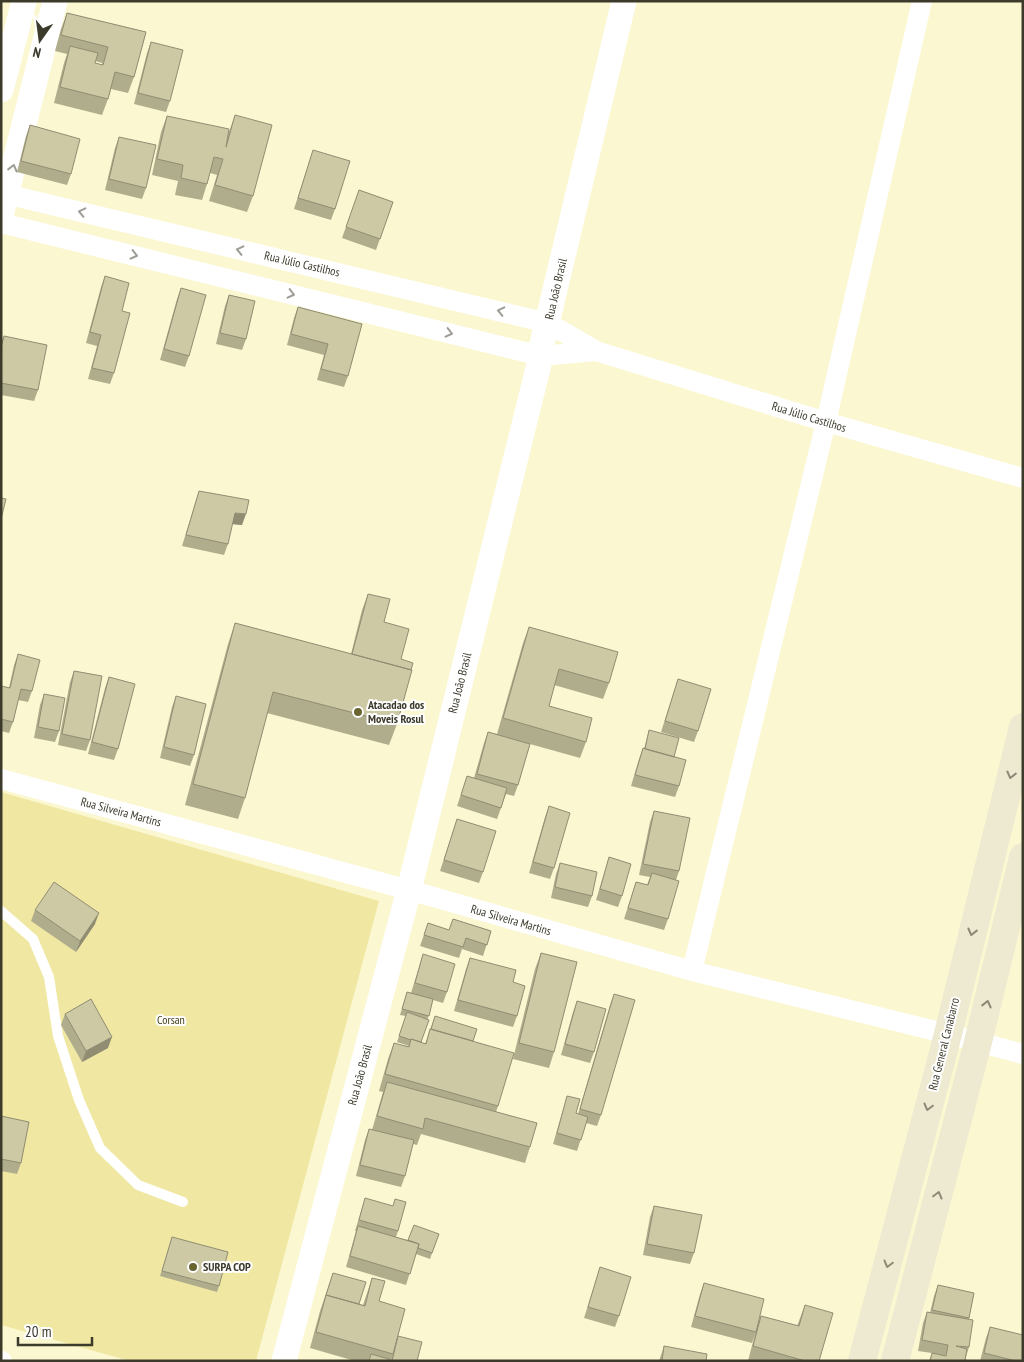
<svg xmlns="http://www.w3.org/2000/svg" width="1024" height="1362" font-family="'PT Sans Narrow',sans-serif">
  <rect width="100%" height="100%" fill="#fbf7d1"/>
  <!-- green -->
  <path fill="#f0e8a2" d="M1,792L379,901L256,1361H130L1,1325Z"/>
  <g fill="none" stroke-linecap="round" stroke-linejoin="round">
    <!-- service -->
    <path stroke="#fff" stroke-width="10" d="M1,911L33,939L49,977L58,1036L79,1100L100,1148L138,1185L183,1202"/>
    <!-- minor -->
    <path stroke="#fff" stroke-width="20" d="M1,193L548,323L596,351L826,422L1023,478
      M1,223L541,356L596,351
      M1,779L409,890L692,971L948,1034L1023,1054
      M692,971L826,422L922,1
      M1,1361H2"/>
    <!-- tertiary -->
    <path stroke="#fff" stroke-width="25" d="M1,90L24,1
      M1,216L55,1
      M284,1361L409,890L541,356L542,344L624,1"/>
    <!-- secondary -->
    <path stroke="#edead1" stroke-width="28" d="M862,1361L948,1034L1023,727
      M895,1361L978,1042L1023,857"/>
  </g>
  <!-- wall -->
  <path fill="#b0ad8d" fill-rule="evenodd" d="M67,13L146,32L134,77L128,93L111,89L108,99L102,115L54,103L64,63L67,54L55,51L61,29ZM95,61L102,63V65L95,63Z
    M151,42L170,101L166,112L134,104L147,53Z
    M235,115L253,196L247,212L209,201L217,175L210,173L207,184L202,200L175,195L178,181L152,175L161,132L167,116L228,135Z
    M30,125L71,174L67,185L17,172L26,136Z
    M119,137L146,188L142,199L105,190L115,148Z
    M313,150L335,209L331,220L294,209Z
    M359,190L393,202L376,250L342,238Z
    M105,276L122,311L114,373L110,384L88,379L97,346L86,343L101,287Z
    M181,288L189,356L185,367L160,360L177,299Z
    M229,295L246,339L242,350L216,344L225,306Z
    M298,307L362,324L348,376L344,387L317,380L324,355L287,345L294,318Z
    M4,336L38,390L34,401L1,395V343Z
    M199,491L242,525L232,524L228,544L224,555L182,546Z
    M368,594L384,622L401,659L397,724L389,745L267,713L245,798L238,819L185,805L228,644L235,623L351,654L362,610Z
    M529,627L609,683L603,699L554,685L549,706L586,742L580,758L530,744L518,785L514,796L506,794L497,819L457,806L467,776L474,778L484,743L488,732L497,734L523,643Z
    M18,654L32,691L28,702L18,700L13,722L9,733L1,731V686L9,688L14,665Z
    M74,671L90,740L86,751L58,745L70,682Z
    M109,677L118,749L114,760L88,754L105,688Z
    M678,679L698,731L694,742L661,732Z
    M44,694L59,731L55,742L34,738L40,705Z
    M176,696L194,755L190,766L160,758L172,707Z
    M649,730L674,757L679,786L675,797L631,786L639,759L643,748L644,749Z
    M549,806L554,868L550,879L529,873L545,817Z
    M654,811L679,871L676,880L668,919L664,930L624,919L636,882L647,885L650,877L639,875L650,822Z
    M457,819L483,872L479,883L440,871Z
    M609,857L622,896L618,907L596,900Z
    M560,863L592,896L588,907L551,898L556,874Z
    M35,910L95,924L76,952L31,921Z
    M453,919L491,931L483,956L462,949L459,958L420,946L428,923L449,930Z
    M541,953L554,1052L549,1068L513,1059L535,969Z
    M423,954L447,992L443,1003L433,1000L421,1042L425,1044L435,1016L473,1041L498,1106L496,1112L530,1147L525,1163L421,1134L417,1145L413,1144L405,1176L401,1187L356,1176L365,1140L369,1129L372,1130L383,1092L379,1091L388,1059L394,1043L409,1047V1046L397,1042L406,1016L400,1015L407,992L411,993Z
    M470,958L513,982L517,1016L513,1027L454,1011L466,969Z
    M614,994L601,1115L597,1126L586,1123L577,1151L553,1144L567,1096L576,1113L578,1114L610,1005Z
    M577,1001L594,1052L590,1063L561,1055L573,1012Z
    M65,1014L108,1048L82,1062L61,1025Z
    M1,1116L21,1163L17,1174L1,1171Z
    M365,1198L398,1231L396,1237L408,1240L439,1234L430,1259L416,1254L406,1285L346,1267L356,1231H355Z
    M654,1206L694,1253L690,1264L643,1255L650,1217Z
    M172,1237L219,1286L217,1292L160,1276Z
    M600,1267L619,1316L615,1327L584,1318Z
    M333,1273L359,1304L363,1305L372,1278L379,1301L398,1336L417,1361H355L310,1348L320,1311Z
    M704,1283L756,1330L761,1316L797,1326L805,1305L819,1361H748L755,1334L752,1343L691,1327L700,1294Z
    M938,1285L974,1293L969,1319V1347L965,1360L970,1361H929L932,1353L918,1351L923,1323L927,1312L930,1313L934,1296Z
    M990,1327L1023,1361H980L986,1338Z
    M664,1346L706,1361H659Z"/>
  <!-- shaded-wall -->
  <path fill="#908d73" d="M235,513L246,514L242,525L231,524Z
    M99,913L95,924L76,952L80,941Z
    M112,1037L108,1048L82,1062L86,1051Z"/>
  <!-- building -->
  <path fill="#cdc9a4" stroke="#908d73" d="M67,13L146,32L134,77L115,72L108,99L60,87L70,46L98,53L95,63L103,65L108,47L61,35Z
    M151,42L183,50L170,101L138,93Z
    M235,115L272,125L253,196L215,185L223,159L214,157L207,184L181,178L183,165L157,159L167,116L229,129L226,147Z
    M30,125L80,139L71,174L21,161Z
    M119,137L156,145L146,188L109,179Z
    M313,150L350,161L335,209L298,198Z
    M359,190L393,202L380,239L346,227Z
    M105,276L129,283L122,311L130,313L114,373L92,368L101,335L90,332Z
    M181,288L206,295L189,356L164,349Z
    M229,295L255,301L246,339L220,333Z
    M298,307L362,324L348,376L321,369L328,344L291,334Z
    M4,336L47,345L38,390L1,383V348Z
    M199,491L249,500L246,514L235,513L228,544L186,535Z
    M1,498L6,499L1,519Z
    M368,594L390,599L384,622L409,629L401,659L413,663L411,670L352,654Z
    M235,623L412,670L397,724L273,692L245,798L193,784Z
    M529,627L618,652L609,683L559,669L549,706L592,718L586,742L503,718Z
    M18,654L40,660L32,691L21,689L13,722L1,719V686L10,688Z
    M74,671L102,676L90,740L62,734Z
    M109,677L135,684L118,749L92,742Z
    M678,679L711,689L698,731L665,721Z
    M44,694L65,698L59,731L38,727Z
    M176,696L206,704L194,755L164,747Z
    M649,730L679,738L674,757L645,749Z
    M488,732L530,744L518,785L477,774Z
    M643,748L686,760L679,786L635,775Z
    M467,776L507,788L501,808L461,795Z
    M549,806L570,813L554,868L533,862Z
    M654,811L690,818L679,871L643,864Z
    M457,819L496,831L483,872L444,860Z
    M609,857L631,864L622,896L600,889Z
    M560,863L597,872L592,896L555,887Z
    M652,873L679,881L668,919L628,908L636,882L648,885Z
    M54,882L99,913L80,941L35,910Z
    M453,919L491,931L487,945L466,938L463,947L424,935L428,923L449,930Z
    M541,953L577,962L554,1052L519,1043Z
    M423,954L455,964L447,992L415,983Z
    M470,958L516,970L513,982L525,986L517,1016L458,1000Z
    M407,992L433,999L429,1016L402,1009Z
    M614,994L635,1000L601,1115L580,1109Z
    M91,999L112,1037L86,1051L65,1014Z
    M577,1001L606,1009L594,1052L565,1044Z
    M407,1012L429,1020L421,1042L411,1039V1040L399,1036Z
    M435,1016L477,1029L473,1041L431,1029Z
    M430,1029L514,1053L498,1106L385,1074L394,1043L409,1047L411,1039L426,1044Z
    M387,1082L537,1123L530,1147L425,1118L423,1129L377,1116Z
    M567,1096L580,1099L576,1113L588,1117L581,1140L557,1133Z
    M1,1116L29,1122L21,1163L1,1159Z
    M369,1129L414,1140L405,1176L360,1165Z
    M365,1198L393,1206L395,1199L406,1202L398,1231L359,1220Z
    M654,1206L702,1215L694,1253L647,1244Z
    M414,1225L439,1234L432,1253L418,1248L419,1244L408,1240Z
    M358,1226L419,1244L410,1274L350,1256Z
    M172,1237L228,1252L219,1286L162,1271Z
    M600,1267L631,1277L619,1316L588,1307Z
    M333,1273L366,1282L359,1304L326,1295Z
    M372,1278L385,1281L379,1301L405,1309L393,1354L316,1332L326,1295L365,1306Z
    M704,1283L764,1299L756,1332L695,1316Z
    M938,1285L974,1293L969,1318L932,1310Z
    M805,1305L833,1313L819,1361H805L753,1346L761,1316L799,1326Z
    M927,1312L973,1320L969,1347L956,1346L967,1349L965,1360L970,1361H930L932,1353L946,1356L948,1345L922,1340Z
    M990,1327L1023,1335V1361H1016L984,1353Z
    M398,1336L422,1342L417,1361H392Z
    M664,1346L707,1354L706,1361H662Z
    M371,1354L389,1359L388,1361H369Z"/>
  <!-- one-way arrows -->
  <defs><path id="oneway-chevron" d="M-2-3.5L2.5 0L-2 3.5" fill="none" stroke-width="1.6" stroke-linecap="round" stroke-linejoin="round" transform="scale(1.25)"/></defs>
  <g stroke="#9e9c95">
    <use href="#oneway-chevron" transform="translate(13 168) rotate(-76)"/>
    <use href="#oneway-chevron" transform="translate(82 212) rotate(-167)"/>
    <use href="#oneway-chevron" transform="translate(240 250) rotate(-167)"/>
    <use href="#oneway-chevron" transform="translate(134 255) rotate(14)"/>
    <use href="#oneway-chevron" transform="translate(291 294) rotate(14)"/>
    <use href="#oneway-chevron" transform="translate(501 311) rotate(-167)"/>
    <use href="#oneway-chevron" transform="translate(449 333) rotate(14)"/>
  </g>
  <g stroke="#8c8976">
    <use href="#oneway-chevron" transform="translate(1011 775) rotate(104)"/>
    <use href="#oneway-chevron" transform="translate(972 932) rotate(104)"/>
    <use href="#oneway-chevron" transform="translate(987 1004) rotate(-76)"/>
    <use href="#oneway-chevron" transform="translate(928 1107) rotate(105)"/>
    <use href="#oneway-chevron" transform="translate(938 1195) rotate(-75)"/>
    <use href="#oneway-chevron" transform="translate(888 1264) rotate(105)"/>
  </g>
  <!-- markers -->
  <g fill="#6a6430" stroke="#fff" stroke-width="2">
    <circle cx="358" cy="712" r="5"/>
    <circle cx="193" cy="1267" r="5"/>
  </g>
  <g text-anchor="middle" stroke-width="4" stroke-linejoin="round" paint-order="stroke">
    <!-- street labels -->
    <g font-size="12" fill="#3c3a2b" stroke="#fff">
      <text transform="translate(302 264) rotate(13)" y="4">Rua Júlio Castilhos</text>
      <text transform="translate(556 289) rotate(-77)" y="4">Rua João Brasil</text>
      <text transform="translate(809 417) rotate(17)" y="4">Rua Júlio Castilhos</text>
      <text transform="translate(460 683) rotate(-76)" y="4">Rua João Brasil</text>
      <text transform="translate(121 812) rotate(15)" y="4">Rua Silveira Martins</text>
      <text transform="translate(511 920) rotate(16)" y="4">Rua Silveira Martins</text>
      <text transform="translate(944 1044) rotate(-76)" y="4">Rua General Canabarro</text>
      <text transform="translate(360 1075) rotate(-75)" y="4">Rua João Brasil</text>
    </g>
    <!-- poi labels -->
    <g font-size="12" font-weight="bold" fill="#3c3a2b" stroke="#fff" text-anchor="start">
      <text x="368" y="709">Atacadao dos<tspan x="368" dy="14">Moveis Rosul</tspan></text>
      <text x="203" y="1271">SURPA COP</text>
    </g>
    <!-- park labels -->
    <g font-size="12" fill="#433e15" stroke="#fff">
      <text x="171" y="1024">Corsan</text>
    </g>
  </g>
  <!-- border -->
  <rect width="1024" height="1362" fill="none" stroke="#3c3a2b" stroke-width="5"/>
  <!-- north arrow -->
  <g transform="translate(40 40) rotate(194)" stroke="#ffffff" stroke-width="4" paint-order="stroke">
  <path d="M0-4L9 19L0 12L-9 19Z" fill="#3c3a2b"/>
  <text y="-8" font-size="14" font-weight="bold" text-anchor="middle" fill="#3c3a2b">N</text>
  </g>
  <!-- scale -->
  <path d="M18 1337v8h74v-8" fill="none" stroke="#3c3a2b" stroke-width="2.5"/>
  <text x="25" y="1337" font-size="15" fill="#3c3a2b" stroke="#ffffff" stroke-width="4" paint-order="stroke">20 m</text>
</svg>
